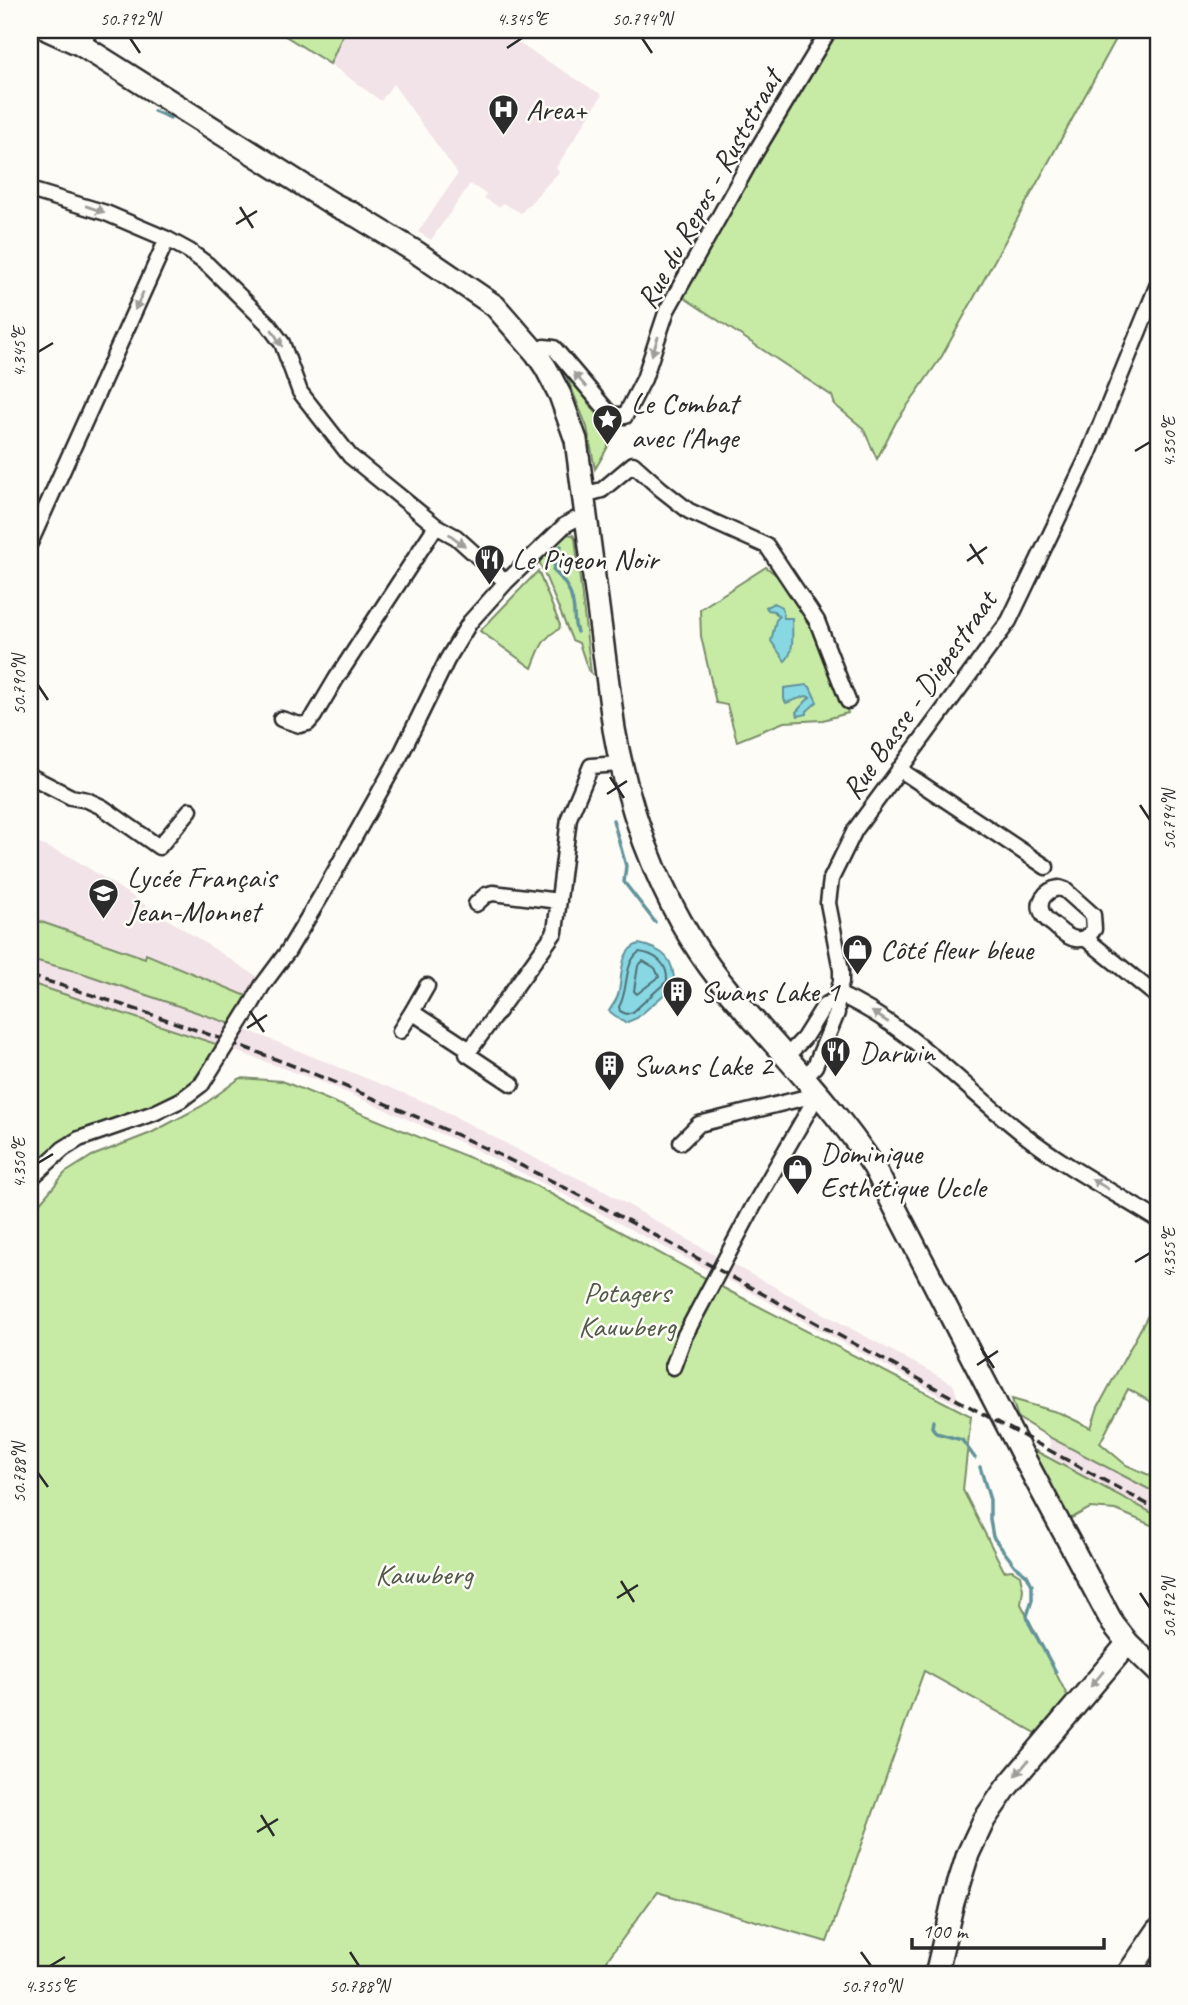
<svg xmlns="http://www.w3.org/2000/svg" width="1188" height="2005" font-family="Caveat,sans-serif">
  <rect width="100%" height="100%" fill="#fdfcf7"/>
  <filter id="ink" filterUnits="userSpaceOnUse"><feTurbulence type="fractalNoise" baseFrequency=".0143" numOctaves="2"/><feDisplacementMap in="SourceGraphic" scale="14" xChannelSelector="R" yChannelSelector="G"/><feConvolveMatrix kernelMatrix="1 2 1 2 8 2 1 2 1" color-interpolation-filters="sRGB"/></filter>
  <g filter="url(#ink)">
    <!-- built -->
    <path fill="#f2e3e8" d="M345,30H497L602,95L556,168L559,172L521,213L503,203L499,207L484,198L486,194L470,184L431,240L418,232L458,174L393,84L381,101L330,64Z
      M30,840L71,857L258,977L249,997L147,954L145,958L30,918Z
      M30,959L82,973L247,1030L435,1106L524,1153L599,1188L716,1256L708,1270L556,1190L464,1144L327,1084L219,1045L30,983Z
      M734,1265L953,1384L961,1407L726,1279Z
      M1049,1436L1158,1494V1516L1052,1458Z"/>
    <!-- green -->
    <path fill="#c7eba4" stroke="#798b68" stroke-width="2" d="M276,30H345L330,64Z
      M838,30H1121L942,356L896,422L877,459L863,428L835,405L832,396L680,295Z
      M565,372L588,399V403C616,438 618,430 595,469L587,427Z
      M566,534L573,535L575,538L591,673L588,670L579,643L572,640L539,561Z
      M766,567L790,586L817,631L848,713L823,720L784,722L737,741L727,705L716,703L701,636L700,609Z
      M538,571L560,625L559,629C541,639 539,651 532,668L480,631Z
      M30,918L145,958L146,954L249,997L231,1024L82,973L30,959Z
      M30,983L219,1045L189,1086L155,1104L78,1134L42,1156L30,1168Z
      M240,1078L282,1081L529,1182L729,1291L971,1416L963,1490L1004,1571L1012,1570L1020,1575L1023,1589L1021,1604L1068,1697L1036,1733L924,1671L827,1942L657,1892L596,1975H30V1226L38,1205L65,1173L92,1156L151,1133L202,1106Z
      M1158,1297V1406L1128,1389L1100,1443L1126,1465L1158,1479V1494L1051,1438L1018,1418L1012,1399L1060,1413L1091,1428L1098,1407Z
      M1032,1449L1158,1516V1528L1116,1510L1090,1508L1070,1519Z"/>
    <!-- water -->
    <path fill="#88d8e4" stroke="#63939a" stroke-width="2" d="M774,603L782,607L784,618H792C792,632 795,653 785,661L771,641L776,620L779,617L774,611L768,610L766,607Z
      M807,685L810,687L817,702L807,711V714L798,716L796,712L810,697L806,696L786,703L784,699V688Z
      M639,944C664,949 675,960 674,986L637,1018L625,1023L609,1011C612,1006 616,1001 618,995C623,979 618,950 639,944Z"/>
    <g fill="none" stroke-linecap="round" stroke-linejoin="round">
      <!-- shore -->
      <path stroke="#507075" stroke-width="2" d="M639,952C656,954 668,964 667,981L633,1012L626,1014L620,1011L619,1007C629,990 623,964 639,952Z
        M643,961L655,968L659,977L637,994L634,991L638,966Z"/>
      <!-- stream -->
      <path stroke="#63939a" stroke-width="3.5" d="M154,111L170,118
        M561,546L553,570C563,579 571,591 573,604C575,614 573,622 577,632
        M613,820L626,866L624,882L655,922
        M933,1421L932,1427L936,1433L962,1440L975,1458
        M980,1467L990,1500V1520L993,1537L1015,1566L1027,1575L1032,1585V1600L1027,1616L1029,1623L1056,1672"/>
      <defs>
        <path id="street" d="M81,45L90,30
          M30,190L106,213L167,239L189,251L208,265L268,324L282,343L300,392L350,456L436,526L456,537L506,582
          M536,353L544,347L554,348L610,414L625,416L644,379L667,310L752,158L829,30
          M584,495L602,490L633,464L661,489L689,511L767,546L817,621L848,701
          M30,543L167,239
          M281,719L300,725L308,723L314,716L336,679L436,526
          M899,769L1046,867
          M30,776L71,797L87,800L102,807L159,847L190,810
          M1059,888L1065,890L1093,915L1094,929C1083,946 1069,939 1057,928C1053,924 1047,921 1044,916C1035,903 1045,890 1059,888Z
          M476,904L486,895L493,893L559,901
          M1085,938L1158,997
          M427,986L412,1012L470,1050L467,1054L512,1084
          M838,994C910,1026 961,1085 1022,1133C1064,1166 1113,1192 1158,1220
          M250,1007L262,986L288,951L324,891L401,754L447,660L470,622L506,582L565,525L574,520L587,519
          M400,1031L412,1012
          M470,1050L555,932L569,818L591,766L620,764
          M786,1057L804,1038L824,1006L836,999
          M804,1078L815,1066L837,1013L836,999L841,982V970L828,903L831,879L855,830L1009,621L1087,458L1158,284
          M681,1142L699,1124L803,1098L817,1093
          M30,1179L63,1149L79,1139L154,1113L181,1100L202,1084
          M673,1367L684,1337L753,1207L810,1108L817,1093"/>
        <path id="secondary" d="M48,30L81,45L333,204L357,216L416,252L495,306L536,353L546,368L560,395L576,440L614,729C631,824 668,920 731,994C779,1051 832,1104 874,1167L1023,1456L1113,1624L1128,1643L1158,1672
          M936,1975L953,1902L968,1854L984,1820L1006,1788L1128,1643
          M1127,1975L1158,1930"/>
      </defs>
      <!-- street casing -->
      <use href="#street" stroke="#2b2b2b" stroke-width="19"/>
      <!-- secondary casing -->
      <use href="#secondary" stroke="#2b2b2b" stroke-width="26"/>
      <!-- street -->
      <use href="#street" stroke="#fdfcf7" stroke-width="14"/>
      <!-- secondary -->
      <use href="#secondary" stroke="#fdfcf7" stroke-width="21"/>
      <!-- rail -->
      <path stroke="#2b2b2b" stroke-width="3.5" stroke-dasharray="10 5" stroke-linecap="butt" d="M30,976C177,1020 320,1072 459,1136C566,1185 669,1243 772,1299C901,1369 1029,1439 1158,1510"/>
      <defs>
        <path id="street-bridge" d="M202,1084L250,1007"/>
      </defs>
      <!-- street-bridge casing -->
      <use href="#street-bridge" stroke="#2b2b2b" stroke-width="19" stroke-linecap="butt"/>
      <!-- street-bridge -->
      <use href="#street-bridge" stroke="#fdfcf7" stroke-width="14"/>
    </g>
    <!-- one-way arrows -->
    <defs><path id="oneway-solid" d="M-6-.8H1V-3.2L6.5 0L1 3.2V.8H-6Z" transform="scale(1.75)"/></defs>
    <g fill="#9e9e9b">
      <use href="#oneway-solid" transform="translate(95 209) rotate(19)"/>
      <use href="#oneway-solid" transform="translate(139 301) rotate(115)"/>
      <use href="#oneway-solid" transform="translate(277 338) rotate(58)"/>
      <use href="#oneway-solid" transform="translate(655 346) rotate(109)"/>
      <use href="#oneway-solid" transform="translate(580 380) rotate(-131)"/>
      <use href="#oneway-solid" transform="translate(457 540) rotate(37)"/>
      <use href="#oneway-solid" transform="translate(880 1017) rotate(-147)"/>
      <use href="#oneway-solid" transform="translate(1100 1184) rotate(-148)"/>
      <use href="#oneway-solid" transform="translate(1097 1679) rotate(130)"/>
      <use href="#oneway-solid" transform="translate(1022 1768) rotate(130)"/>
    </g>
  </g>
  <!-- ticks -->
  <path fill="none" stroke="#2b2b2b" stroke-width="2.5" d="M130,38L140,53M642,38L652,53M507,48L522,38M240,207L253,228M236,224L257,211M38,352L53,343M1135,451L1150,442M970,544L983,564M967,561L987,547M38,685L48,700M610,777L624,798M607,794L627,781M1140,805L1150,820M250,1011L264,1032M247,1028L267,1015M38,1163L53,1154M1135,1262L1150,1253M981,1348L994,1368M977,1365L998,1351M38,1473L48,1487M621,1581L634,1602M1140,1593L1150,1608M617,1598L638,1585M261,1815L274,1836M257,1832L278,1819M350,1952L359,1966M861,1952L871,1966M50,1966L65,1957"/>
  <!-- icons -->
  <defs>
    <symbol id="hospital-pin" viewBox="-11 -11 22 30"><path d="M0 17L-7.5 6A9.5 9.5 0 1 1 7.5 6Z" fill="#2b2b2b" stroke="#fdfcf7"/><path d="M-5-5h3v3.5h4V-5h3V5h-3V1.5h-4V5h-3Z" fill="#fff"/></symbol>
    <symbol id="sight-pin" viewBox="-11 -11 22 30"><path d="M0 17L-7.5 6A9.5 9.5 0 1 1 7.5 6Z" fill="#2b2b2b" stroke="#fdfcf7"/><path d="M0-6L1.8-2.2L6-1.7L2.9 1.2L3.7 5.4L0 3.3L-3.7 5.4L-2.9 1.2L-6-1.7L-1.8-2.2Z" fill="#fff"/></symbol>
    <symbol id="restaurant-pin" viewBox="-11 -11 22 30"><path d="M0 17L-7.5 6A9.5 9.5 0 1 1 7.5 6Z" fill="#2b2b2b" stroke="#fdfcf7"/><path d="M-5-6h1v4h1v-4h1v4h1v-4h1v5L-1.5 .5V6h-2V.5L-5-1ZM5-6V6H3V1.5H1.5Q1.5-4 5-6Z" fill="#fff"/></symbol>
    <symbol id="school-pin" viewBox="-11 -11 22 30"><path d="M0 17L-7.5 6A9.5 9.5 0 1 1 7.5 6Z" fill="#2b2b2b" stroke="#fdfcf7"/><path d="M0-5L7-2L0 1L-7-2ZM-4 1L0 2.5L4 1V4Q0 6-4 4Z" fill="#fff"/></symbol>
    <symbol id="shop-pin" viewBox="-11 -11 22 30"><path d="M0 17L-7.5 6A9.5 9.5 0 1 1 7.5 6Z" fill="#2b2b2b" stroke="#fdfcf7"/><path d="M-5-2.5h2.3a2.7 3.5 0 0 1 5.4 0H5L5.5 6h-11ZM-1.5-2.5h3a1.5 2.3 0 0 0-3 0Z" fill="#fff"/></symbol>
    <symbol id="building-pin" viewBox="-11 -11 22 30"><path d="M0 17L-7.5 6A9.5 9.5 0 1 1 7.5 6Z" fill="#2b2b2b" stroke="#fdfcf7"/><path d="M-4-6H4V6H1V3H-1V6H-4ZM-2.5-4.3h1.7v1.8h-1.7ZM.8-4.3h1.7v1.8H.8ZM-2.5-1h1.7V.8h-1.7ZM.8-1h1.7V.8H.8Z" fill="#fff"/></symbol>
  </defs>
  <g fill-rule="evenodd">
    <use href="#hospital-pin" x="486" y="92" width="35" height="47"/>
    <use href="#sight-pin" x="590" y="402" width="35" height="47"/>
    <use href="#restaurant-pin" x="472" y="542" width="35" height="47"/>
    <use href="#school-pin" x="86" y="876" width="35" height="47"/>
    <use href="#shop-pin" x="840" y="932" width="35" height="47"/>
    <use href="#building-pin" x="660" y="974" width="35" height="47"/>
    <use href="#restaurant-pin" x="818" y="1034" width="35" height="47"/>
    <use href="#building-pin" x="592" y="1048" width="35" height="47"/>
    <use href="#shop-pin" x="780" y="1152" width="35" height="47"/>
  </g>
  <g text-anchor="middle" stroke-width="5" stroke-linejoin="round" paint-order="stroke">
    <!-- poi labels -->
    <g font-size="30" fill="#2b2b2b" stroke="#fdfcf7" text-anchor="start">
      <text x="526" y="119">Area+</text>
      <text x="631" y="413">Le Combat<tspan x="631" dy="34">avec l'Ange</tspan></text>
      <text x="512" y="569">Le Pigeon Noir</text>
      <text x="127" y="887">Lycée Français<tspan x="127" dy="34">Jean-Monnet</tspan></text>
      <text x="880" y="959">Côté fleur bleue</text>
      <text x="700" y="1001">Swans Lake 1</text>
      <text x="859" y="1062">Darwin</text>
      <text x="633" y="1075">Swans Lake 2</text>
      <text x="820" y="1163">Dominique<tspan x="820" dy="34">Esthétique Uccle</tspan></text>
    </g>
    <!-- street labels -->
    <g font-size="30" fill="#2b2b2b" stroke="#fdfcf7">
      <text transform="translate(709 189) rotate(-61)" y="10">Rue du Repos - Ruststraat</text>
      <text transform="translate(919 695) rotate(-55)" y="10">Rue Basse - Diepestraat</text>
    </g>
    <!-- park labels -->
    <g font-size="30" fill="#525b49" stroke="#fdfcf7">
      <text x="627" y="1302">Potagers<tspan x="627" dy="34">Kauwberg</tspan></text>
      <text x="424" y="1584">Kauwberg</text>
    </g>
  </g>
  <!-- margin -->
  <rect width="1188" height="2005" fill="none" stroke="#fdfcf7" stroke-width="77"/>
  <!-- scale -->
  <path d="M912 1938v10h192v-10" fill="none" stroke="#2b2b2b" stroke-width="3.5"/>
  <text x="922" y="1938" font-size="21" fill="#2b2b2b" stroke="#fdfcf7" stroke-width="5" paint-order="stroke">100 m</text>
  <rect x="38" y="38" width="1112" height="1928" fill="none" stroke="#2b2b2b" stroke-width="2.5"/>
  <g font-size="18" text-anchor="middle" fill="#2b2b2b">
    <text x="130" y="25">50.792°N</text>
    <text x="522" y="25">4.345°E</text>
    <text x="642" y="25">50.794°N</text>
    <text transform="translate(19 352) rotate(-90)" y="6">4.345°E</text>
    <text transform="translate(1169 442) rotate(-90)" y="6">4.350°E</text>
    <text transform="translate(19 685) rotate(-90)" y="6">50.790°N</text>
    <text transform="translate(1169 820) rotate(-90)" y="6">50.794°N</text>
    <text transform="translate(19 1163) rotate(-90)" y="6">4.350°E</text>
    <text transform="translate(1169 1253) rotate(-90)" y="6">4.355°E</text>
    <text transform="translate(19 1473) rotate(-90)" y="6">50.788°N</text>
    <text transform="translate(1169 1608) rotate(-90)" y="6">50.792°N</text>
    <text x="50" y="1992">4.355°E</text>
    <text x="359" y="1992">50.788°N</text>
    <text x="871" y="1992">50.790°N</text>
  </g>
</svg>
